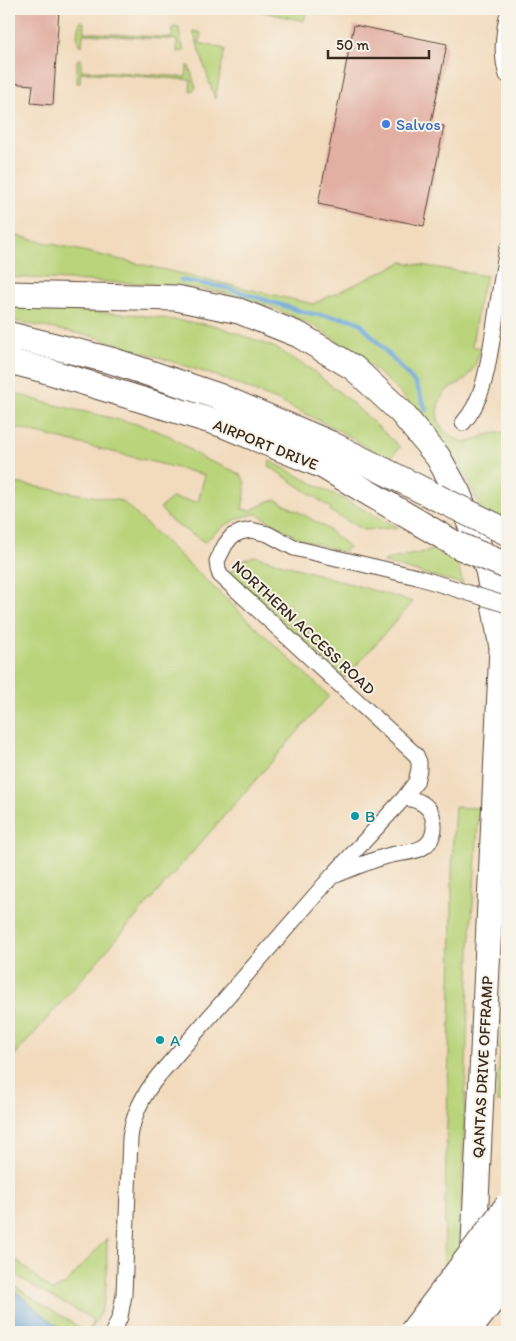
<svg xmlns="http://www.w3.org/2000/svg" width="516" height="1341" font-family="Itim,sans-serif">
  <rect width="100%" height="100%" fill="#f7f3e8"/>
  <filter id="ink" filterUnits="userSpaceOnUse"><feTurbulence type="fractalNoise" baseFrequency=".02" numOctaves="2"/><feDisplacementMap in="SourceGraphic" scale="10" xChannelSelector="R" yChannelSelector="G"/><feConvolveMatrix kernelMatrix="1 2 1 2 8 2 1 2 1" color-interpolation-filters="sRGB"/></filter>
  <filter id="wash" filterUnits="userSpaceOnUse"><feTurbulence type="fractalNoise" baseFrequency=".0096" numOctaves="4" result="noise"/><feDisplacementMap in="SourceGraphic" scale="20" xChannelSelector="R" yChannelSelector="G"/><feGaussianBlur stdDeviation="1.12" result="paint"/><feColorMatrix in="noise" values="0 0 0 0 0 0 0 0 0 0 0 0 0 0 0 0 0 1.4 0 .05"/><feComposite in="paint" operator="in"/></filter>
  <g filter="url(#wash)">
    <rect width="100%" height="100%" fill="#f2dbbd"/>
    <!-- green -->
    <path fill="#b9d47a" stroke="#7a7f4c" d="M249,9H307L304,21Z
      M81,21L84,22V32L172,38L173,27L179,28L180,36L184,51L177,52V40L83,34L82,46L79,45C76,39 77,26 81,21Z
      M193,31L201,33L199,43L225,49L215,99Z
      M81,59V70L186,77L187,66H189L196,88L194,90L190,91L191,80L81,72L80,83H77V60Z
      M9,234L313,304L403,262L487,276L480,295L472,346L481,348C478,357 475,369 468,376C463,383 455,384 449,389C435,400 433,422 447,433C453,438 460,442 468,442C475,441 480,437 486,435C492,433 499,433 505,432C505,464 507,495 507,527L484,515L467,478L455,459L436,435L411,404L388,381L354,352L316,327L269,306L221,292L169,285L9,277Z
      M9,306L139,315L217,326L274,347L312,370L350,401L400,447L389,460L338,430L279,401L219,377L96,337L9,320Z
      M9,391L43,402L141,425L170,436L202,458L232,470L242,476L245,483V493L242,509L252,511L253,509L269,501L276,500L297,511L325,527L349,547L343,552L300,539L257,514C237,516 219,528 205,542L172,522L160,508L172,498L198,502L205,475L9,426Z
      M270,461L399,528L363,530L330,511L331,508L269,466Z
      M9,482L122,501L329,696L9,1062Z
      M434,550L457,562L463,584L384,563L385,560Z
      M255,556L413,602L345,678L229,573L242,561Z
      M455,807L479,808L470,949L462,1193V1332H444C443,1216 448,1100 451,985C453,925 450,866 455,807Z
      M507,907V1014L503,1102H497Z
      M107,1238C106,1270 111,1306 89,1332H87L93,1324L92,1323L93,1320C66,1302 34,1291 9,1269V1253L52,1291L66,1284Z
      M9,1281C32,1301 61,1313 85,1332H62L9,1288Z"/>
    <!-- water -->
    <path fill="#69a4d9" stroke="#52677c" d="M9,1286L65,1332H9Z"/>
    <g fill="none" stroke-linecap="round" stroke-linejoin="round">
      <!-- stream -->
      <path stroke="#69a4d9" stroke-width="4.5" d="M181,280L227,288L300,311L313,314L350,319L360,323L416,384L426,410"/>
    </g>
    <g id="blocks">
      <!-- building -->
      <path fill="#e2afa3" d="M9,9H59L53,105L31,103L33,85L9,83Z
        M354,25L447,44L431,123L444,126L424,226L318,204Z"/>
    </g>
  </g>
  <g filter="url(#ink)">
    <use href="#blocks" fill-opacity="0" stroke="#564536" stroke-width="1"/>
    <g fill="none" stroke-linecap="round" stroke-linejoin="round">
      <defs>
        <path id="minor" d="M507,17C503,37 501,56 507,75
          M463,423C486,397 488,361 494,329C498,302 502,276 507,249
          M336,875C353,868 369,861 387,856C403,851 427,855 433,834C435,828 434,821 432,815C427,803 416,799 404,798
          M113,1332L120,1317L124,1295L130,1138C133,1114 144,1093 159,1075L332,876L404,798L416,782L419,769V762L416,755L220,575L218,569L217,561L225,545L232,536L241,532L251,530L268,534L294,548L417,577L472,594"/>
        <path id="trunk" d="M9,294L176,298L239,311L299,335L354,368L401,412L438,457L458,493L488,570L502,648L473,1264
          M9,361L44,370L221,424L323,466L457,545"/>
        <path id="motorway" d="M9,335L113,361L217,396L330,444L436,497"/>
      </defs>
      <!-- minor casing -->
      <use href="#minor" stroke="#564536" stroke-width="17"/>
      <!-- trunk casing -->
      <use href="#trunk" stroke="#564536" stroke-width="27"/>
      <!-- motorway casing -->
      <use href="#motorway" stroke="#564536" stroke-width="28"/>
      <!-- minor -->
      <use href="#minor" stroke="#fff" stroke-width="15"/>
      <!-- trunk -->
      <use href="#trunk" stroke="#fff" stroke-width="25"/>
      <!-- motorway -->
      <use href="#motorway" stroke="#fff" stroke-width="26"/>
      <defs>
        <path id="minor-bridge" d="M472,594L507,605"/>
        <path id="trunk-bridge" d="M412,1332L507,1206"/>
        <path id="motorway-bridge" d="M436,497L507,532
          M457,545L507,566
          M436,1332L507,1241
          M467,1332L507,1281"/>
      </defs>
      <!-- minor-bridge casing -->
      <use href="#minor-bridge" stroke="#564536" stroke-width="17" stroke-linecap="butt"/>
      <!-- trunk-bridge casing -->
      <use href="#trunk-bridge" stroke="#564536" stroke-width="27" stroke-linecap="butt"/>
      <!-- motorway-bridge casing -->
      <use href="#motorway-bridge" stroke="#564536" stroke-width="28" stroke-linecap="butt"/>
      <!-- minor-bridge -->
      <use href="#minor-bridge" stroke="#fff" stroke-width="15"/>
      <!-- trunk-bridge -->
      <use href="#trunk-bridge" stroke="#fff" stroke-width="25"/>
      <!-- motorway-bridge -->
      <use href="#motorway-bridge" stroke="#fff" stroke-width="26"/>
    </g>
  </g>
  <!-- markers -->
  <circle fill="#3f7fe0" stroke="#f7f3e8" stroke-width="2" cx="386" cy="124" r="5"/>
  <g fill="#0f9aa8" stroke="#f7f3e8" stroke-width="2">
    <circle cx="355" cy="816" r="5"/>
    <circle cx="160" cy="1040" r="5"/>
  </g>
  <g text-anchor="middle" stroke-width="4" stroke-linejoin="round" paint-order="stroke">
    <!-- shop labels -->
    <g font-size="16" fill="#366cbe" stroke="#f7f3e8" text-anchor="start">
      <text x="396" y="130">Salvos</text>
    </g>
    <!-- street labels -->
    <g font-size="16" fill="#3b2a1e" stroke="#f7f3e8">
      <text transform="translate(266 444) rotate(22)" y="6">AIRPORT DRIVE</text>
      <text transform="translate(304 627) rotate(43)" y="6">NORTHERN ACCESS ROAD</text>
      <text transform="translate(482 1067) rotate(-87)" y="6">QANTAS DRIVE OFFRAMP</text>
    </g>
    <!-- culture labels -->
    <g font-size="16" fill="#0d838f" stroke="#f7f3e8" text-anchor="start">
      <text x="365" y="822">B</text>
      <text x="170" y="1046">A</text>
    </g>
  </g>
  <!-- margin -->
  <rect width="516" height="1341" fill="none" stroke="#f7f3e8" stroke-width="30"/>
  <!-- scale -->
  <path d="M328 50v8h101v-8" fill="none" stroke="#3b2a1e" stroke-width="2.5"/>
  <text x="336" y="50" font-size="15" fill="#3b2a1e" stroke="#f7f3e8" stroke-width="4" paint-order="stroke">50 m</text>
</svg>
